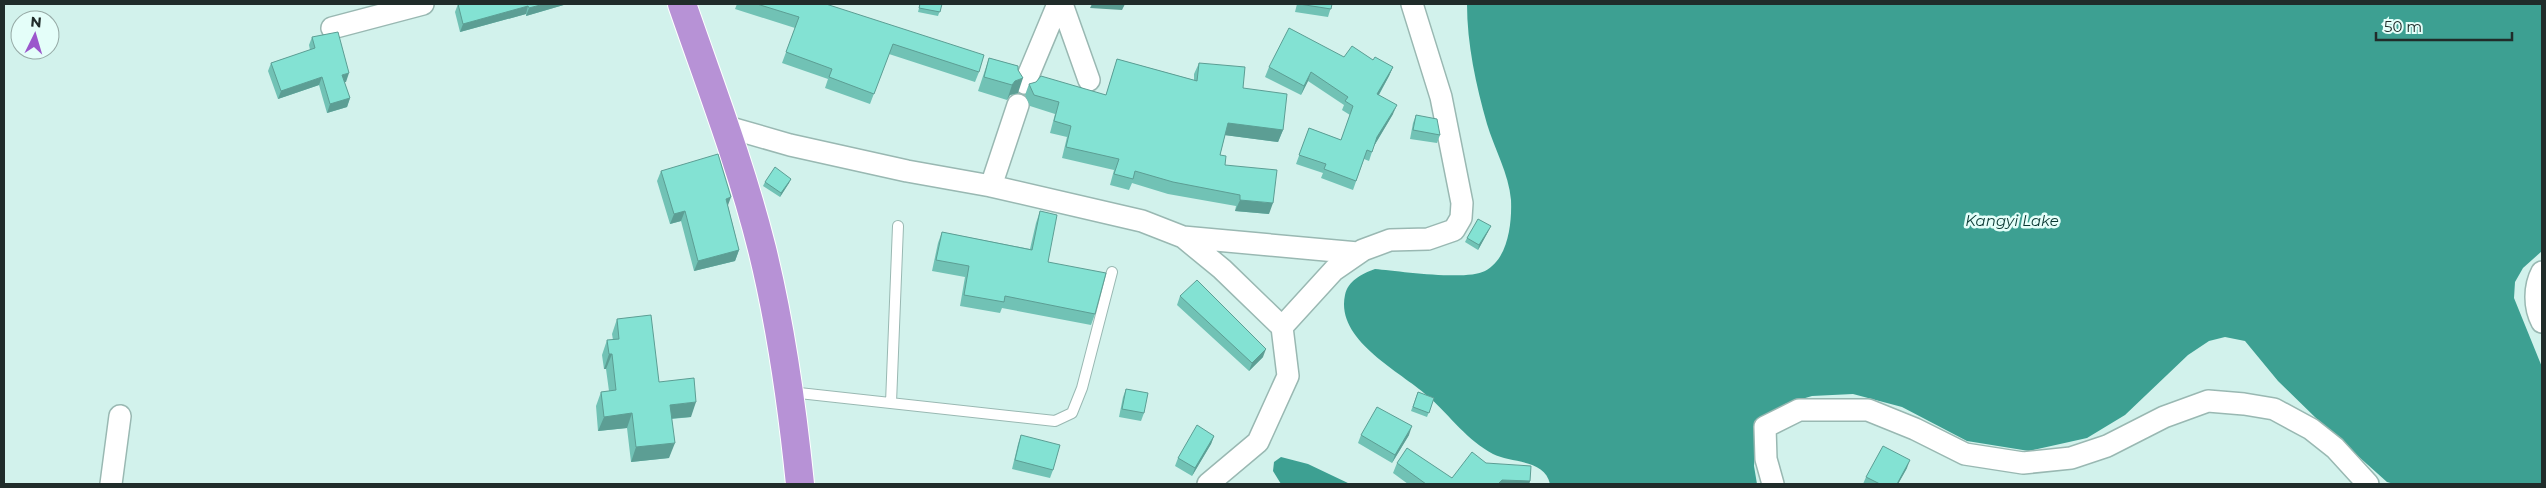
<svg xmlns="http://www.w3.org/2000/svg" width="2546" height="488" font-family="Montserrat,sans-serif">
  <rect width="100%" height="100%" fill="#d2f2ec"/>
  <!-- water -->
  <path fill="#3da092" d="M1467,4H2542V251L2523,268L2515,282L2514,298L2542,367V484H2394L2387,482L2320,422L2278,381L2245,341L2225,337L2209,341L2188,355L2125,415L2087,438L2029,451L1967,441L1902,407L1853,394L1812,396L1785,404L1767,418L1756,438L1754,466L1757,484H1550C1545,459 1510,463 1493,454C1467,440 1451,417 1430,398C1402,372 1335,341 1345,295C1348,281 1361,274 1375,269C1398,271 1466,281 1485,271C1508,259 1512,224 1511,200C1509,174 1494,148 1487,124C1476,85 1467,44 1467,4Z
    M1281,457L1308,464L1350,484H1281L1273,471L1274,462Z"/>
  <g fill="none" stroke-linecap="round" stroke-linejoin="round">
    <defs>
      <path id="service" d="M790,392L1055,421L1072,413L1082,388L1112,272
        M891,403L898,226"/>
      <path id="minor" d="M1062,4L1089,80
        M332,28L423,4
        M1025,83L1058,4
        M724,126L790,145L907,171L991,186L1142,221L1183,237L1222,269L1282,327L1288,376L1258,442L1208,484
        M991,186L1018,105
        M1183,237L1358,253
        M2542,272C2534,287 2534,307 2542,322
        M1282,327L1334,270L1363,250L1390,240L1428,239L1454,230L1461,218L1462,203L1441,97L1412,4
        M111,484L120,416
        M1773,484L1766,459L1765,427L1799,410H1868L1915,429L1965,454L2023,463L2071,458L2107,446L2164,417L2208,401L2244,404L2274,409L2311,429L2335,448L2368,484"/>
      <path id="trunk" d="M682,4C710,85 741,165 762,249C781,326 792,405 800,484"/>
    </defs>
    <!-- service casing -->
    <use href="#service" stroke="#99b8b2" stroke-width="12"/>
    <!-- minor casing -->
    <use href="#minor" stroke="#99b8b2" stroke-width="24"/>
    <!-- trunk casing -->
    <use href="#trunk" stroke="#fff" stroke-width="30"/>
    <!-- service -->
    <use href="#service" stroke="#fff" stroke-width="10"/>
    <!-- minor -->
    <use href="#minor" stroke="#fff" stroke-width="21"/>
    <!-- trunk -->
    <use href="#trunk" stroke="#b792d6" stroke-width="28"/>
  </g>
  <!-- wall -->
  <path fill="#71c2b5" d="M458,4H567L526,16V14L460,32L455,12Z
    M737,4H826L979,72L975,82L889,54L870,104L825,88L828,79L782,63L795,28L735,9Z
    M920,4H942L938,16L918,12Z
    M1297,4H1332L1328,17L1295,12Z
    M312,37L346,82H344L350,98L347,107L327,113L319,85L278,99L268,71L271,63L310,50L309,45Z
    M1344,57L1373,60L1393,67L1389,76L1379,95L1393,114L1374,146L1369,161L1364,159L1353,190L1321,178L1323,173L1296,164L1309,128L1341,140L1350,115L1342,110L1344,105L1308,81L1301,95L1265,77L1269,67Z
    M989,58L1018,66V93L1010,95L1007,100L978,91Z
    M1117,59L1194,80V74L1199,63L1243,88L1283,130L1278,142L1225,135L1220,155L1225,165L1269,214L1235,211L1236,206L1168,194L1132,183L1129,190L1110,185L1114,170L1062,158L1067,137L1050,133L1055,114L1030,106L1025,95L1029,84L1106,95Z
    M1416,115L1440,135L1437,143L1410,139L1413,123Z
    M661,171L728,206L739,250L735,261L694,271L681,221L670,224L657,181Z
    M791,179L789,183L780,197L763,186L765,182Z
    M1040,211L1048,262L1095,314L1091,325L1002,308L1000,313L960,306L965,277L932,271L938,243L942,232L1030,249L1036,223Z
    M1489,230L1478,250L1465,242L1467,238Z
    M1180,296L1263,357L1249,371L1177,305Z
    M617,319L659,382L691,417L672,419L669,458L631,462L627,428L598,431L596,406L601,392L609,391L606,369H604L602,355L607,340H613L612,334Z
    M1126,389L1144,413L1141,421L1119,417L1123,397Z
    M1418,392L1434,398L1427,417L1411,411Z
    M1021,435L1053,470L1050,478L1012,469L1018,444Z
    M1361,435H1409L1392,463L1358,443Z
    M1214,436L1211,444L1192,476L1175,466L1178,458Z
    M1397,463L1452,478L1486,463L1530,481L1529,484H1408L1393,473Z
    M1907,468L1898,484H1863L1866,477Z"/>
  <!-- shaded-wall -->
  <path fill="#5c9e94" d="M544,4H567L526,16L529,8Z
    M1092,4H1125L1122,10L1090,8Z
    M528,6L526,14L460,32L463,24Z
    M1393,67L1389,76L1374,103L1377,94Z
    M1311,72L1308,81L1301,95L1304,86Z
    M349,73L346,82L339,83L342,75Z
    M322,77L319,85L278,99L281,91Z
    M1023,78L1018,93L1010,95L1007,100L1012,85L1015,81Z
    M350,98L347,107L327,113L330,104Z
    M1397,105L1393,114L1374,146L1377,137Z
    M1228,123L1283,130L1278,142L1224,135Z
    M791,179L789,183L780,197L781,193Z
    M731,197L727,208L726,199Z
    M1240,200L1273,203L1269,214L1235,211Z
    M685,211L681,221L670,224L674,214Z
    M1491,226L1489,230L1478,250L1479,245Z
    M739,250L735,261L694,271L698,261Z
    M1266,349L1263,357L1249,371L1252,363Z
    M609,354H612L606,369H604Z
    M696,402L691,417L665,419L670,405Z
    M632,413L627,428L598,431L604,417Z
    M1412,426L1409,435L1392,463L1395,455Z
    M1214,436L1211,444L1192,476L1195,468Z
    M675,443L669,458L631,462L636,447Z
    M1910,460L1907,468L1898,484H1897Z
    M1502,480L1530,481L1529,484H1498Z"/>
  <!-- building -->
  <path fill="#83e2d3" stroke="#5c9e94" d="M458,4H544L529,8L528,6L463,24Z
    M757,4H826L984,55L979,72L893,44L874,94L829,77L832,69L786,52L799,17Z
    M920,4H942L940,12L919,8Z
    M1299,4H1332L1331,9Z
    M1289,28L1344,57L1352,46L1373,60L1375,57L1393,67L1377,94L1397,105L1377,137L1372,152L1367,150L1356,181L1324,169L1326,164L1299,155L1309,128L1341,140L1353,106L1345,101L1348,97L1311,72L1304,86L1269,67Z
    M338,32L349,73L342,75L350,98L330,104L322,77L281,91L271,63L315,48L312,37Z
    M989,58L1018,66V70L1023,78L1015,81L1012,85L984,77Z
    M1117,59L1197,81L1199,63L1245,67L1243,88L1287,94L1283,130L1228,123L1220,155L1226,156L1225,165L1277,170L1273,203L1240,200V195L1173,182L1135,171L1133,179L1114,174L1119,159L1066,147L1071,126L1054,121L1059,102L1034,95L1029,84L1036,82L1041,76L1106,95Z
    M1416,115L1437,119L1440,135L1413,130Z
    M718,154L731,197L726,199L739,250L698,261L685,211L674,214L661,171Z
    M775,167L791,179L781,193L765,182Z
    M1040,211L1057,215L1048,262L1106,273L1095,314L1005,296L1004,302L964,295L969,266L936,260L942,232L1032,250Z
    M1478,219L1491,226L1479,245L1467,238Z
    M1197,280L1266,349L1252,363L1180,296Z
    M651,315L659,382L694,378L696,402L670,405L675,443L636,447L632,413L604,417L601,392L616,390L612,354H609L607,340L619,339L617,319Z
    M1126,389L1148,393L1144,413L1122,409Z
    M1418,392L1434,398L1429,413L1413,407Z
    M1377,407L1412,426L1395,455L1361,435Z
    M1197,425L1214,436L1195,468L1178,458Z
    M1021,435L1060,445L1053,470L1015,460Z
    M1883,446L1910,460L1897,484H1880L1866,477Z
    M1407,448L1452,478L1472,452L1486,463L1531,466L1530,481L1502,480L1498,484H1426L1397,463Z"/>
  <g text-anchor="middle" stroke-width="5" stroke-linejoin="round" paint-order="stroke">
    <!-- water labels -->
    <g font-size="15" font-style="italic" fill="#0a3933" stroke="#e4fef9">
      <text x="2012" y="226">Kangyi Lake</text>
    </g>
  </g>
  <!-- border -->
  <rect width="2546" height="488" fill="none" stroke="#202c2a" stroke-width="10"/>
  <!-- north arrow -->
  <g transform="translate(35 35) rotate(5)"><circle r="24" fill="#e4fef9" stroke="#96aaa6"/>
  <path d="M0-4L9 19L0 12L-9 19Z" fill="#9b57cc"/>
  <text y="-8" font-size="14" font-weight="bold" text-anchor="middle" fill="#202c2a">N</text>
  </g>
  <!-- scale -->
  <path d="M2376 32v8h136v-8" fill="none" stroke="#202c2a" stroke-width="2.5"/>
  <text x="2384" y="32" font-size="15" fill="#202c2a" stroke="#e4fef9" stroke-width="4" paint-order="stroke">50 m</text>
</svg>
